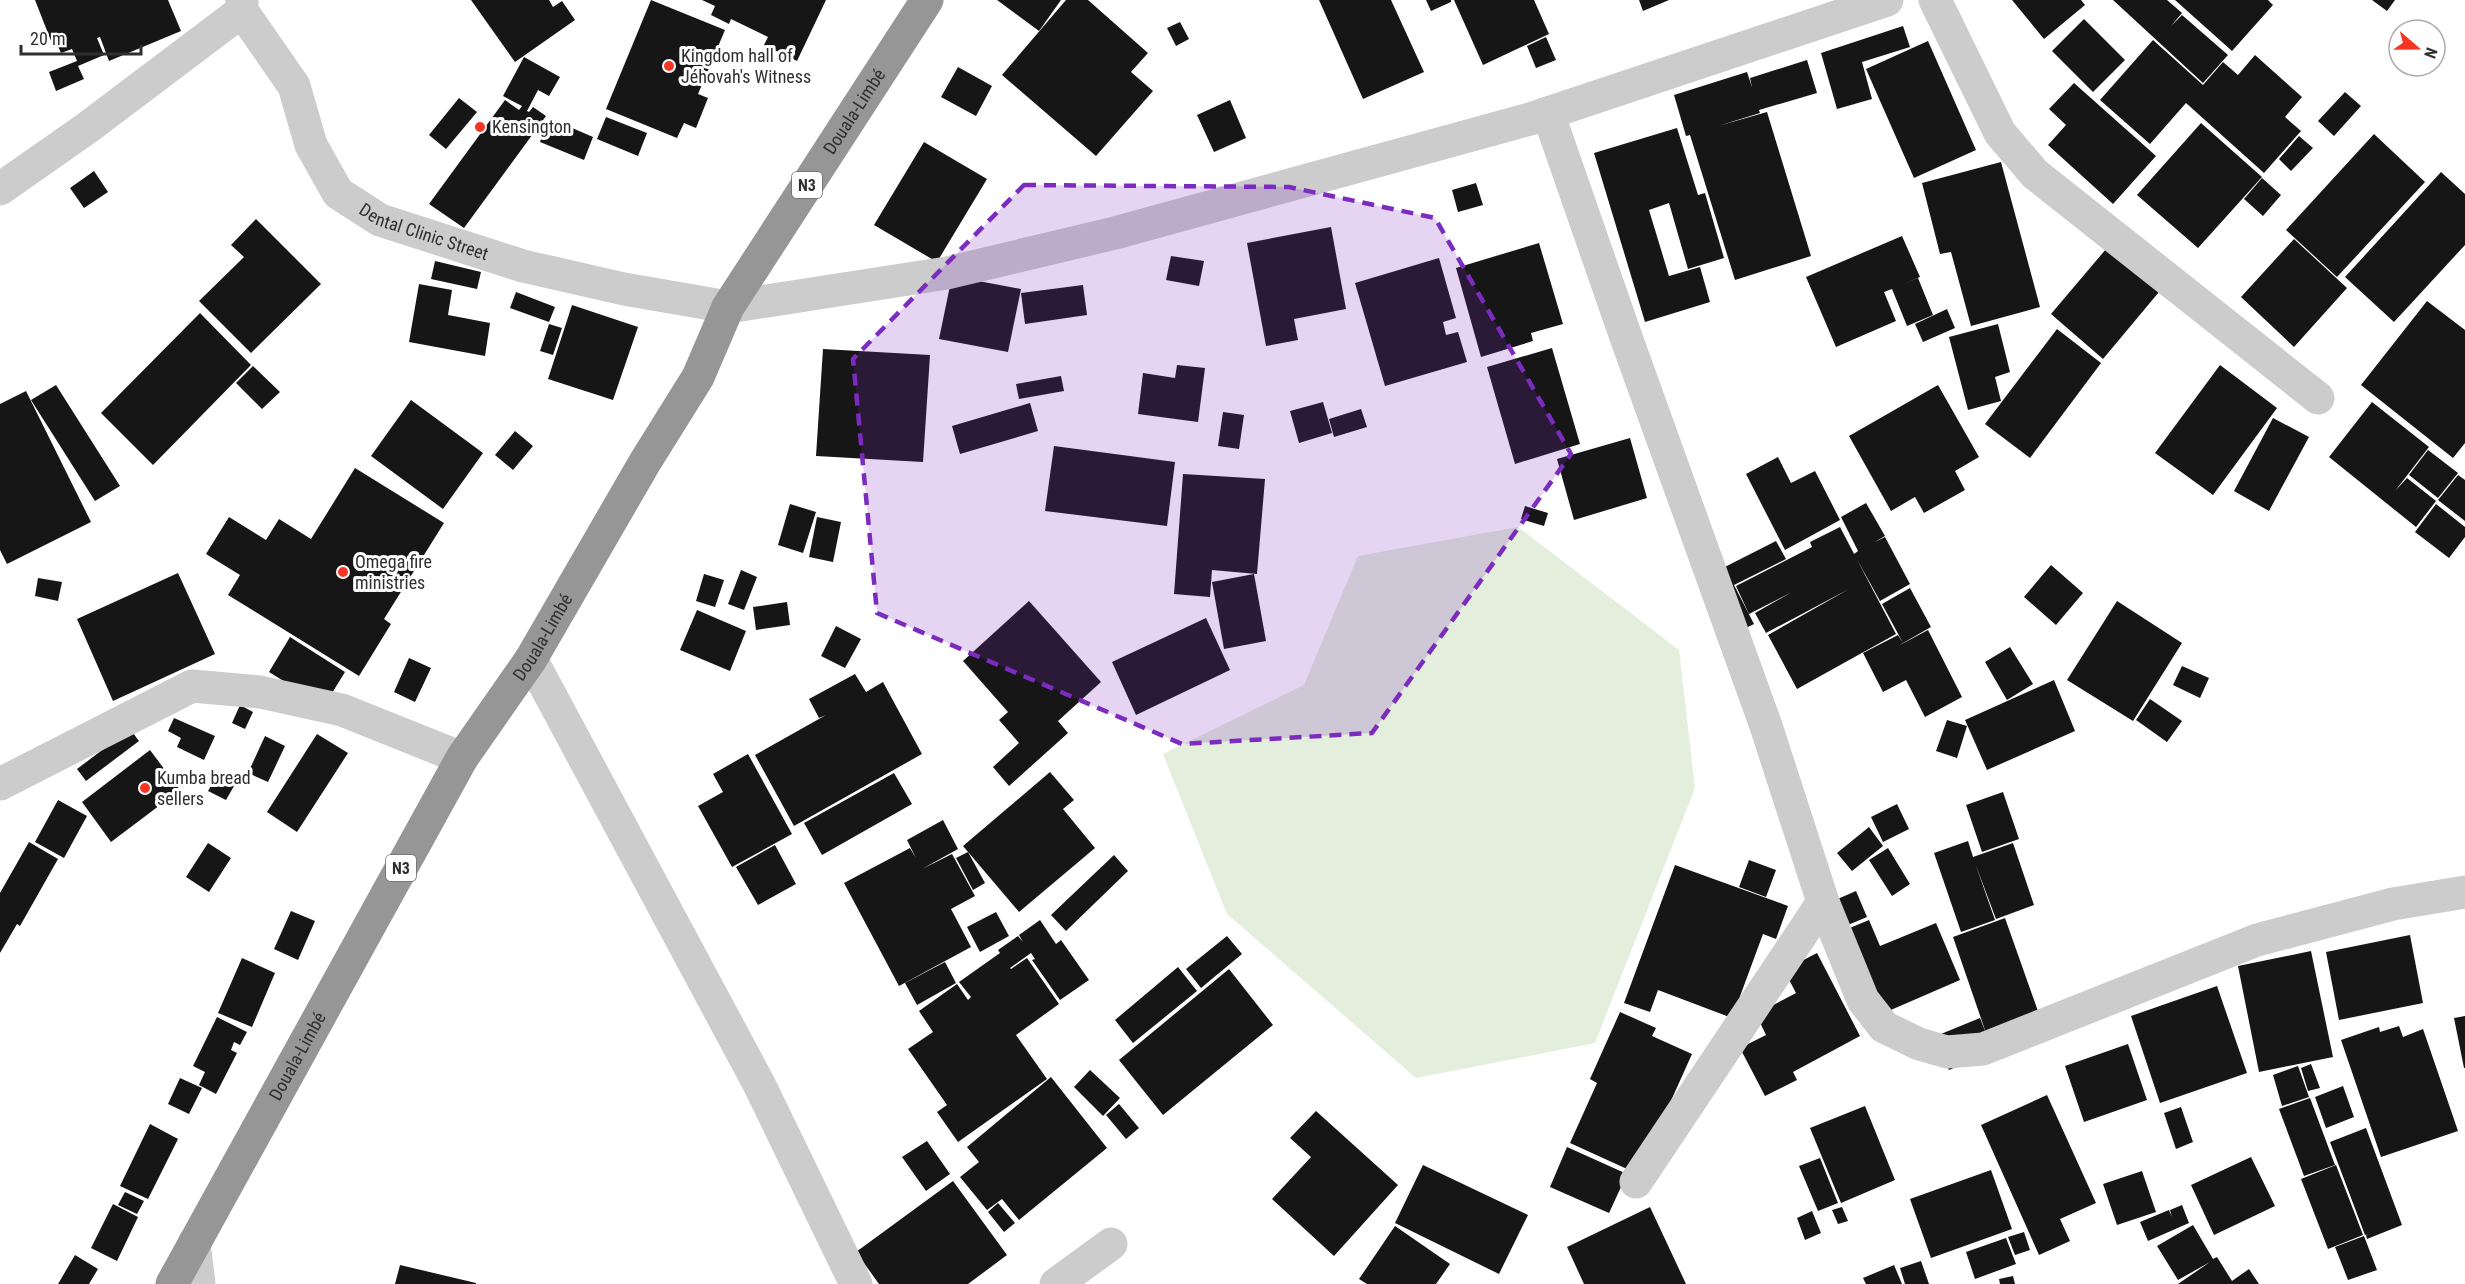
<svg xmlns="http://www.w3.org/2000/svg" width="2465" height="1284" font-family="'Roboto Condensed',sans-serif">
  <rect width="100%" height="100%" fill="#fff"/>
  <!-- green -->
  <path fill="#e3eedc" d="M1518,527L1679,650L1695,788L1595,1043L1416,1078L1227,914L1163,754L1304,685L1358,556Z"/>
  <!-- building -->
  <path fill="#161616" d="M35,0H168L181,31L109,61L100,37L97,38L104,55L78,66L84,79L56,91L49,72L77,61L72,49L61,53L57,44L53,46Z
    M471,0H549L553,7L562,1L575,20L515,62Z
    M651,0L725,30L698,94L708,98L696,128L684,123L677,138L606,109Z
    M702,0H826L797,61L764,45L768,37L731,19L729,24L711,15L715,6Z
    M997,0H1061L1039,31Z
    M1066,0H1088L1148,53L1131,72L1153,91L1096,156L1002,75Z
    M1319,0H1391L1424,72L1363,99Z
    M1426,0H1451V2L1431,11Z
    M1454,0H1534L1549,34L1483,65Z
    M1639,0H1669L1643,11Z
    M2012,0H2081L2085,5L2044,39Z
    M2113,0H2167L2182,13L2171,26L2182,15L2228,55L2203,83Z
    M2175,0H2268L2273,5L2232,51Z
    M2372,0H2395L2387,11Z
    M2084,19L2125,60L2093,92L2052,51Z
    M1180,22L1189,39L1176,46L1167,28Z
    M1903,26L1910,47L1862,62L1872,99L1837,109L1821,53Z
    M1546,37L1556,60L1536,68L1527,46Z
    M2153,40L2203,85L2223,62L2238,75L2255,55L2302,97L2285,117L2301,131L2264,173L2186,103L2150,144L2100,100Z
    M1928,41L1976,150L1914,178L1866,69Z
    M524,57L560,77L549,96L538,90L527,111L529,112L533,107L546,116L464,228L429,204L505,100L519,110L522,106L503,96Z
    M1807,60L1817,93L1759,110L1760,113L1718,126L1767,112L1811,256L1735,280L1690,135L1686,136L1674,95L1747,72L1752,87L1750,78Z
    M958,67L992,86L976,116L941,97Z
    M2074,83L2156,156L2113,204L2048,145L2066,125L2049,109Z
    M2345,92L2361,106L2334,136L2318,121Z
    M459,98L477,112L446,149L429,135Z
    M1230,100L1246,138L1214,152L1197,115Z
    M606,117L647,133L638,156L597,139Z
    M549,118L593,137L584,160L540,142Z
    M2201,123L2262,177L2198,248L2137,195Z
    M1677,128L1698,195L1705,193L1724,258L1688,269L1669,203L1649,210L1669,276L1700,267L1710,302L1645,322L1594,153Z
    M2374,134L2425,182L2337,277L2286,230Z
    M2299,136L2313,148L2291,171L2279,159Z
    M924,142L987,179L937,262L874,225Z
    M2001,162L2040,307L1971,326L1951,252L1940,254L1922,183Z
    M94,171L108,192L84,208L70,188Z
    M2441,172L2465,194V245L2394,322L2345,277Z
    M2262,178L2281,195L2263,216L2244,199Z
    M1476,183L1483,205L1458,212L1452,190Z
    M256,219L321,284L251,353L199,301L244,257L231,245Z
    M1331,227L1346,309L1294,319L1298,340L1266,346L1247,243Z
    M1902,236L1920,277L1903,284L1918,278L1933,315L1907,326L1892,289L1884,292L1896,321L1836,347L1806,277Z
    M2294,239L2347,288L2294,347L2241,297Z
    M2112,242L2164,286L2103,359L2051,314Z
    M1539,243L1563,324L1531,333L1533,341L1481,357L1456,268Z
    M1171,256L1204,261L1199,286L1166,280Z
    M1439,258L1456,318L1443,322L1446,335L1458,332L1467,362L1385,386L1355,283Z
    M435,261L481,272L477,289L431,279Z
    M952,276L1021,289L1008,352L939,339Z
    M419,284L452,290L448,315L490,323L485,356L409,342Z
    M1083,285L1087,315L1025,324L1021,293Z
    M516,292L555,307L549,322L510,308Z
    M2427,301L2465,330V443L2453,458L2361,385Z
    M572,305L638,327L613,400L548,379Z
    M1947,309L1955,328L1923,342L1915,324Z
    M200,313L251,365L153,465L101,413Z
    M549,324L562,328L553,355L540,351Z
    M1998,324L2010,372L1995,377L2001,401L1968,410L1949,337Z
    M2057,329L2101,363L2030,458L1985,424Z
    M1552,348L1580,444L1515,464L1487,367Z
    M823,349L930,355L923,462L816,456Z
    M1177,365L1205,368L1198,422L1138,414L1143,373L1175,378Z
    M2220,365L2277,408L2213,495L2155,453Z
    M253,366L280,392L262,409L236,383Z
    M1061,376L1064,391L1019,399L1016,384Z
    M56,385L120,486L95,501L31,400Z
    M1938,385L1979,457L1955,471L1965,490L1924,513L1915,497L1891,511L1849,436Z
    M26,391L91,522L7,564L0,550V404Z
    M411,400L483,453L443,509L371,456Z
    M1323,402L1332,433L1299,443L1290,411Z
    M2372,402L2429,447L2395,491L2407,478L2436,501L2416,527L2329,457Z
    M1030,403L1038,431L960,454L952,426Z
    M1361,409L1367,427L1334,437L1329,419Z
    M1223,412L1244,415L1239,449L1218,446Z
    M2273,418L2309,437L2269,511L2234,491Z
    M515,431L533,446L513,470L495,455Z
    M1630,438L1647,498L1574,520L1557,459Z
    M1054,446L1175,462L1167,526L1045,511Z
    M2428,450L2458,473L2438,498L2409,475Z
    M1778,457L1791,483L1815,471L1840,520L1785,550L1746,474Z
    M355,468L444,523L384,619L391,624L359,676L228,595L240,575L206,554L229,517L266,540L279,519L311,539Z
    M1183,474L1265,479L1257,574L1212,570L1210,597L1174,594Z
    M2458,475L2465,480V521L2438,500Z
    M1866,503L1885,536L1875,542L1885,537L1910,584L1880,601L1854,554L1858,551L1841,517Z
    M790,504L816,512L803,553L778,545Z
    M2436,504L2465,527V537L2449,558L2415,532Z
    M1525,506L1548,513L1544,526L1521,519Z
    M817,517L841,522L833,562L809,557Z
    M1840,527L1896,634L1797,689L1768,635L1849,589L1766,633L1755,613L1792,592L1749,614L1736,586L1812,547L1810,542Z
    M1776,541L1786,559L1734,585L1754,624L1728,637L1711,574Z
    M2051,565L2083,593L2056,625L2024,597Z
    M741,570L757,577L744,610L728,604Z
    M178,573L215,654L113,701L77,619Z
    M704,574L724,580L715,607L696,601Z
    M1254,574L1266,641L1224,649L1212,582Z
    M38,578L62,582L58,601L35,596Z
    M1910,588L1931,627L1903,643L1882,604Z
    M1029,601L1101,682L1058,721L1068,733L1009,786L993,767L1019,743L999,720L1008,712L963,661Z
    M2117,601L2182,643L2133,721L2067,680Z
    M787,602L790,625L756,630L753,607Z
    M697,610L746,631L730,671L680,650Z
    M1206,618L1230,670L1136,715L1112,662Z
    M836,626L861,639L845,668L821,656Z
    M1928,630L1962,697L1925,717L1906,680L1883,692L1863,653L1898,635L1903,643L1898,646Z
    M290,637L345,672L324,706L269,672Z
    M2010,647L2033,684L2007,700L1985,662Z
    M409,658L431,668L415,702L394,692Z
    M2182,666L2209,678L2200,698L2173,685Z
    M855,674L866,692L883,682L922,754L794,826L755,755L826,715L819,718L809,699Z
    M2054,680L2075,731L1987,770L1965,720Z
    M2150,699L2182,721L2167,742L2136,720Z
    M240,705L253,712L245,729L232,723Z
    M174,718L215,736L204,760L177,747L181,738L168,731Z
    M1947,720L1967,726L1957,758L1936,751Z
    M130,729L139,741L86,781L77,769Z
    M317,734L348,753L297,832L267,812Z
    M265,736L285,746L268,782L248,773Z
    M150,750L180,790L111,842L82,802Z
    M748,754L792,834L732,867L698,806L723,792L713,774Z
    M1050,772L1074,800L1063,809L1095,848L1019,912L963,846Z
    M894,773L912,804L822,855L804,823Z
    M216,777L234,786L226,800L208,791Z
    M2003,792L2019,839L1982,852L1966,805Z
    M58,800L87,816L64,858L35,842Z
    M1897,804L1909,829L1883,842L1871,817Z
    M943,820L958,849L922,869L952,854L975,896L951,909L971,947L899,986L844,883L910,848L916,858L907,840Z
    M1869,827L1883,846L1852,871L1837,853Z
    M1968,841L1973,857L2013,843L2034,905L1996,919L1975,863L1995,920L1961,932L1934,853Z
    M29,842L58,859L20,926L17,924L0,953V893Z
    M208,843L231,858L209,892L186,877Z
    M775,845L796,884L758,905L736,867Z
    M1888,848L1910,884L1892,896L1869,860Z
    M968,852L985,883L973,890L956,858Z
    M1114,855L1128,871L1066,931L1051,915Z
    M1749,860L1776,870L1766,897L1739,887Z
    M1675,865L1788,906L1776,939L1763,934L1732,1018L1658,990L1650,1012L1624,1003Z
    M1856,891L1867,917L1836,930L1826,904Z
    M291,911L315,921L298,960L274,949Z
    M996,912L1009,936L980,952L967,927Z
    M2005,918L2039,1014L1986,1033L1953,937Z
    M1040,920L1056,944L1061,940L1089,980L1060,1000L1032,960L1035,959L1031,953L1010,968L1011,969L1027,958L1059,1004L1016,1035L1047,1079L958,1142L937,1112L947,1105L908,1049L933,1032L919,1011L957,984L968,1000L971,997L959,982L1000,953L998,950L1018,936L1023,942L1019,935Z
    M1869,920L1880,946L1936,923L1960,980L1877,1016L1840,932Z
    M2410,935L2423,1003L2339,1020L2326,952Z
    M1227,936L1242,954L1201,988L1186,969Z
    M2311,951L2333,1057L2259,1072L2238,966Z
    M1817,953L1860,1036L1793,1072L1797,1080L1765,1096L1740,1048L1766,1035L1756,1014L1796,993L1784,970Z
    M242,958L275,973L252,1027L218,1013Z
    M945,962L956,983L917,1005L905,983Z
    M1178,967L1197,991L1133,1043L1115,1020Z
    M1229,969L1273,1025L1163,1115L1119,1060Z
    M2217,986L2247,1073L2160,1103L2131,1016Z
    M1620,1012L1656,1028L1652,1036L1692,1054L1638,1174L1570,1143L1597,1083L1590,1079Z
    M2465,1016V1068H2464L2454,1018Z
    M217,1017L247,1032L240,1045L234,1042L231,1050L237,1053L216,1094L199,1085L205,1072L193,1066Z
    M1980,1018L1993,1051L1949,1070L1936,1036Z
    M2399,1026L2403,1037L2423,1029L2458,1131L2381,1157L2341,1040L2379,1027L2380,1032Z
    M2128,1044L2147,1100L2084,1122L2065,1066Z
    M2311,1064L2320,1088L2308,1091L2301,1068Z
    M2298,1066L2309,1097L2282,1106L2273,1075Z
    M1090,1070L1120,1098L1103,1116L1074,1087Z
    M1051,1077L1107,1148L1019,1220L1002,1199L987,1210L960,1177L979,1162L967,1147Z
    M180,1078L202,1088L189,1114L168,1104Z
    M2343,1086L2354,1117L2326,1128L2315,1097Z
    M2047,1095L2096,1203L2060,1219L2070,1241L2039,1255L1981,1125Z
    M2310,1098L2335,1165L2304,1176L2279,1109Z
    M1119,1104L1139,1128L1126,1139L1106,1115Z
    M1865,1106L1895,1180L1841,1203L1810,1128Z
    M2181,1107L2193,1142L2176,1149L2164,1113Z
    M1316,1111L1398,1185L1334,1256L1272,1199L1311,1157L1290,1138Z
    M150,1124L178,1139L148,1199L120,1186Z
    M2366,1128L2402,1225L2367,1239L2366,1235L2369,1234L2365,1235L2330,1142Z
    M927,1141L950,1174L926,1191L902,1157Z
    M1567,1147L1627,1174L1609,1213L1550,1187Z
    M2251,1157L2275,1206L2214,1235L2191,1185Z
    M1820,1158L1838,1203L1818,1211L1799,1166Z
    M1423,1165L1528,1215L1499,1274L1395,1223Z
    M2336,1165L2363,1235L2328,1249L2301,1179Z
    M1991,1170L2012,1229L1931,1258L1910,1199Z
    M2142,1171L2156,1212L2117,1225L2103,1184Z
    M953,1181L1007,1255L968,1284H879L856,1252Z
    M125,1192L144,1201L137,1214L118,1205Z
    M998,1203L1015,1223L1004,1232L988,1212Z
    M113,1204L138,1217L117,1261L91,1248Z
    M2182,1205L2189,1223L2148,1241L2140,1222L2169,1210L2172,1217L2170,1210Z
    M1650,1207L1686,1284H1584L1567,1247Z
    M1842,1207L1848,1221L1838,1224L1832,1210Z
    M1812,1211L1821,1233L1805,1240L1797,1218Z
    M2193,1225L2213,1259L2217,1257L2232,1281L2249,1269L2259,1284H2178L2210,1262L2178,1280L2157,1246Z
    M1395,1226L1450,1264L1436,1284H1367L1359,1279Z
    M2024,1232L2030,1250L2015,1255L2008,1237Z
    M2364,1236L2377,1270L2348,1280L2335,1247Z
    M2006,1238L2016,1264L1975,1279L1966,1252Z
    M75,1255L98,1269L89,1284H58Z
    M1921,1261L1929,1284H1905L1900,1268Z
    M400,1265L476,1283V1284H395Z
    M1894,1265L1902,1284H1866L1863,1278Z
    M2013,1276L2015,1284H2000L1999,1279Z"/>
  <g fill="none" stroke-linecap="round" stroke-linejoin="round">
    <!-- minor -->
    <g stroke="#ccc" stroke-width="33">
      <path id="s1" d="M242,0V11L294,86L311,145L338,193L380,220L523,266L624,289L728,307L947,273L1115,233L1530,119L1887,0"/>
      <path d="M1935,0L2000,133L2035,174L2318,398"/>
      <path d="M1548,113L1627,340L1766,726L1823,902L1863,1000L1884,1027L1919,1044L1947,1052L1983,1049L2257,940L2393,904L2465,892"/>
      <path d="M0,189L87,128L242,11"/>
      <path d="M531,659L759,1084L856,1284"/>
      <path d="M0,784L192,686L260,692L342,710L462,758"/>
      <path d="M1636,1182L1823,902"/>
      <path d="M194,1243L199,1284"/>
      <path d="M1056,1284L1111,1244"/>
    </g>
    <!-- highway -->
    <path stroke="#969696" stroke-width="33" id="s2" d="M172,1284L462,758L531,659L645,462L698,377L728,307L927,0"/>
  </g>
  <!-- marked area -->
  <path fill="#7b2cbf" fill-opacity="0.2" stroke="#7b2cbf" stroke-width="4.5" stroke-dasharray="12 8" stroke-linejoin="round" d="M1024,185L1289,187L1435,218L1571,454L1372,733L1182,744L877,613L853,359Z"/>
  <!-- markers -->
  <g fill="#f63622" stroke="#fff" stroke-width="2">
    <circle cx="669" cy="66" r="6"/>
    <circle cx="480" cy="127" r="6"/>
    <circle cx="343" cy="572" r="6"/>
    <circle cx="145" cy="788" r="6"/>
  </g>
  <g text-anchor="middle" stroke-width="6" stroke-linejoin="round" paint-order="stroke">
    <!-- shield labels -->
    <g fill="#fff" stroke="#6d6d6d" stroke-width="1.5">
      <rect x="792" y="172" width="30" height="26" rx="4.5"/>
      <rect x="386" y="855" width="30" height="26" rx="4.5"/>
    </g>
    <g font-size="16" font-weight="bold" fill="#2f2f2f">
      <text x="807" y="191">N3</text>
      <text x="401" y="874">N3</text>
    </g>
    <!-- poi labels -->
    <g font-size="18" fill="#2f2f2f" stroke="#fff" text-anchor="start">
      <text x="681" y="62">Kingdom hall of<tspan x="681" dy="21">Jéhovah's Witness</tspan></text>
      <text x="492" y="133">Kensington</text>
      <text x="355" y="568">Omega fire<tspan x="355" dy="21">ministries</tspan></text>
      <text x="157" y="784">Kumba bread<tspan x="157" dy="21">sellers</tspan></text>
    </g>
    <!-- street labels -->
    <g font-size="18" fill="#2f2f2f" stroke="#fff">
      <text dy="6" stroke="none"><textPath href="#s2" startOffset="1358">Douala-Limbé</textPath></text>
      <text dy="6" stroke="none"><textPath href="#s1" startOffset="314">Dental Clinic Street</textPath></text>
      <text dy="6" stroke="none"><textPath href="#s2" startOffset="746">Douala-Limbé</textPath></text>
      <text dy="6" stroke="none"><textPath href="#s2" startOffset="260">Douala-Limbé</textPath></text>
    </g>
  </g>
  <!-- north arrow -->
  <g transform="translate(2417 48) rotate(110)"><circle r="28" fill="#ffffff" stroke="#acacac" stroke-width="1.5"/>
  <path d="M0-4.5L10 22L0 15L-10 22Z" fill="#f63622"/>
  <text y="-9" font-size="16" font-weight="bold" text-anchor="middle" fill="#2f2f2f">N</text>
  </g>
  <!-- scale -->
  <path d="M21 45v9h120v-9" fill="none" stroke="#2f2f2f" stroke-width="3"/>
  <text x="30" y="45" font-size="18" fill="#2f2f2f" stroke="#ffffff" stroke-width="4.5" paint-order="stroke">20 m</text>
</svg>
